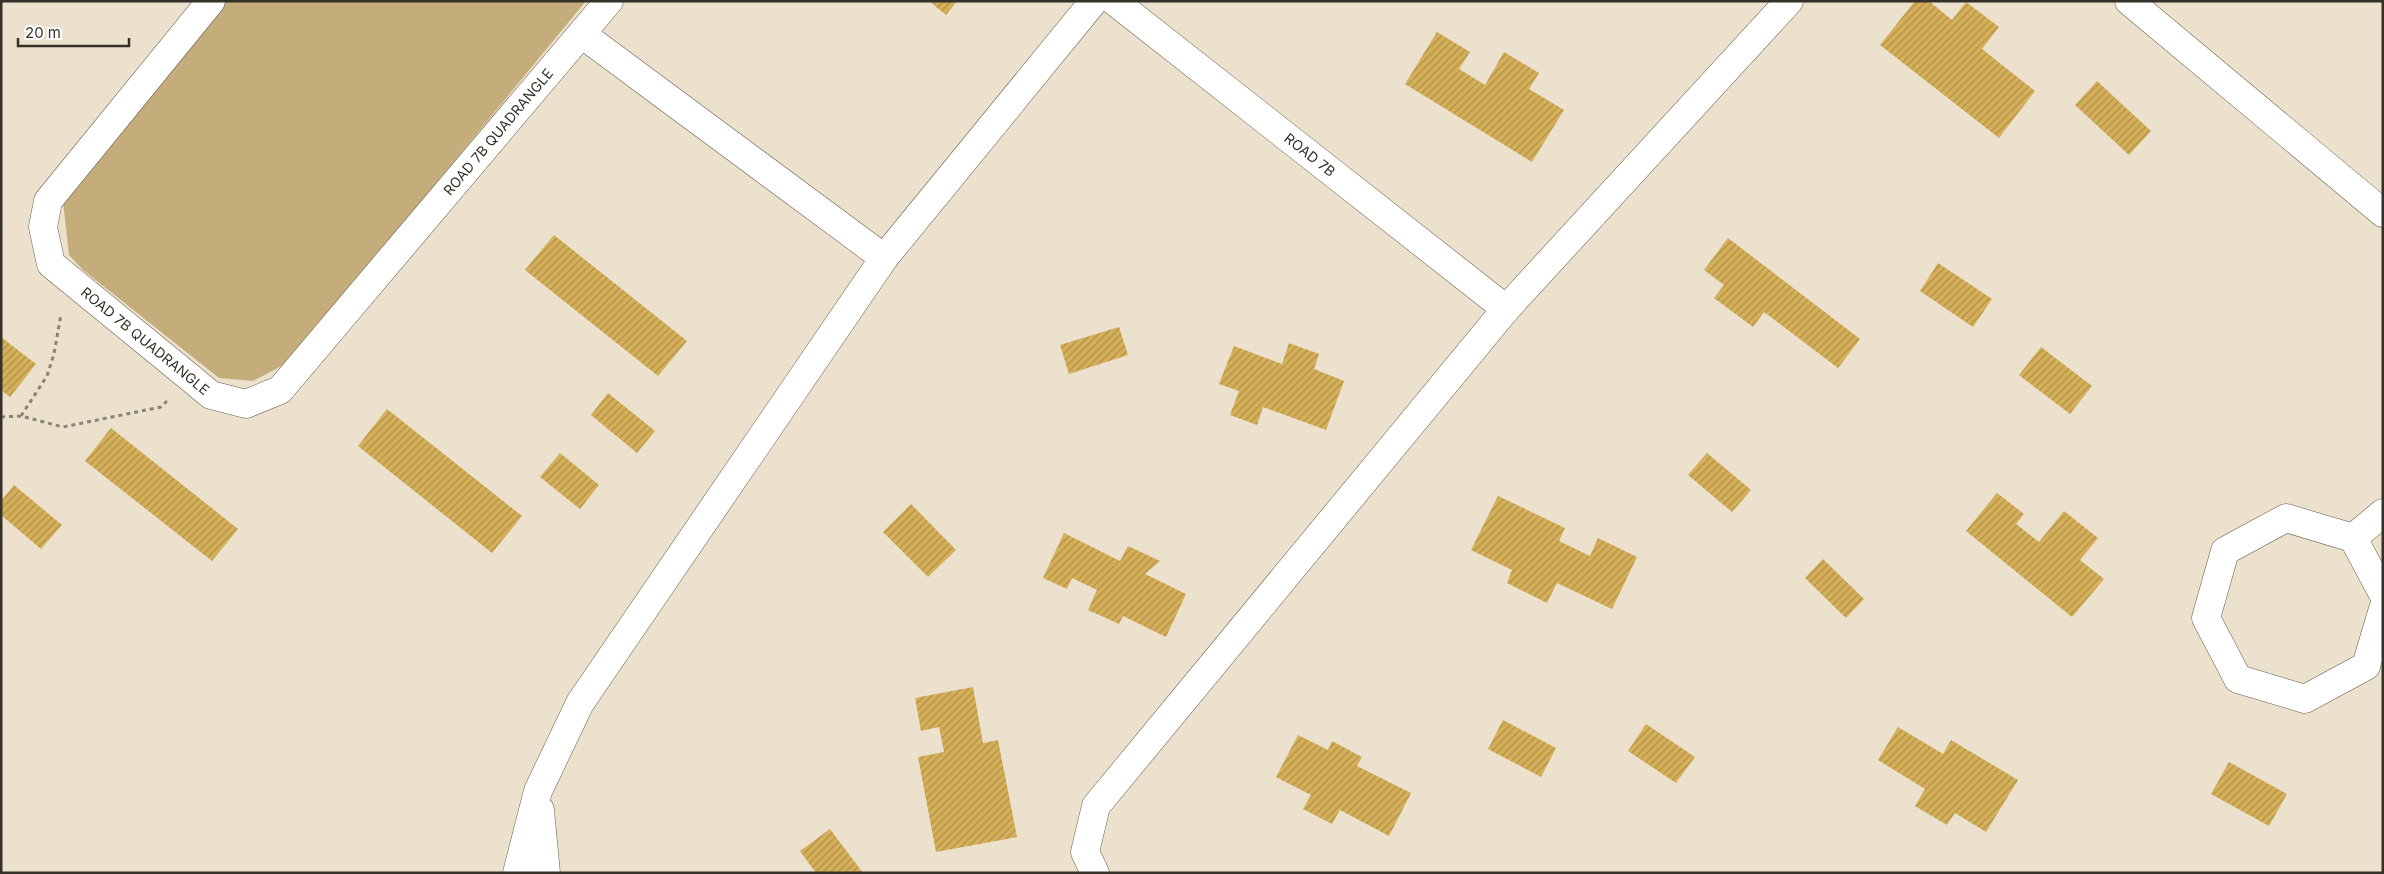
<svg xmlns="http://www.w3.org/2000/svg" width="2384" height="874" font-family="Inter,sans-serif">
  <defs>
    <pattern id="building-hatch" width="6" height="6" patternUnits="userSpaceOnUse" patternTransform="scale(1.25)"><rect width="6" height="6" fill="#d5b059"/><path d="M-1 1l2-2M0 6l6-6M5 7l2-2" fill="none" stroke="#ae904a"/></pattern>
  </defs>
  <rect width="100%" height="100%" fill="#ebe1cc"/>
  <!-- grass -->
  <path fill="#c5ad7b" d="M223,1H586L289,362L253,381L219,378L83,270L69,255L63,202Z"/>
  <!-- building -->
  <path fill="url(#building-hatch)" d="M929,1H957L946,15Z
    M1915,1H1929L1952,20L1966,2L1999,27L1982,49L2035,91L1999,138L1880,45Z
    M1437,32L1470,52L1459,69L1485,85L1504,52L1539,73L1529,89L1564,110L1532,162L1405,84Z
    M2097,81L2151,131L2129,155L2075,105Z
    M554,235L687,341L658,376L525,270Z
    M1728,238L1860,339L1838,368L1764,312L1753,327L1714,298L1724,285L1704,270Z
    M1938,263L1992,299L1973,327L1920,291Z
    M1119,327L1128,355L1069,374L1060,345Z
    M1,337L36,364L10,397L1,390Z
    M1289,343L1319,354L1314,369L1344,381L1326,430L1263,407L1257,425L1230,415L1239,391L1219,384L1234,346L1282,364Z
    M2041,347L2092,386L2070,414L2019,375Z
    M608,393L655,431L637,453L591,415Z
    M387,409L522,516L492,553L358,446Z
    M111,428L238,529L212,561L85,461Z
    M560,453L599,485L580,509L540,477Z
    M1707,453L1751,490L1732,512L1688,475Z
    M14,485L62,525L41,549L1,515V501Z
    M1997,493L2024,514L2016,524L2039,542L2064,511L2098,538L2080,560L2104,579L2072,617L1966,531Z
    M1498,496L1565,528L1559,541L1590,556L1598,538L1637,557L1612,609L1557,583L1547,603L1507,583L1512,570L1471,550Z
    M911,504L956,550L928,577L883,532Z
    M1064,533L1120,561L1128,546L1160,561L1145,574L1186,594L1166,637L1123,616L1119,624L1088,610L1097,590L1072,578L1067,589L1043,578Z
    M1823,559L1864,599L1846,618L1805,578Z
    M973,687L983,743L998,740L1017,837L936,852L918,757L944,752L939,727L921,731L915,698Z
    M1503,720L1556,748L1541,777L1488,749Z
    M1646,724L1695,757L1676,783L1628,751Z
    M1898,727L1943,754L1951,740L2018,780L1986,832L1955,813L1947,825L1915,806L1925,789L1878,760Z
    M1298,735L1328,750L1332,741L1362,757L1357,766L1411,793L1389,836L1340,810L1332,824L1303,809L1311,795L1276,777Z
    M2229,762L2287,794L2269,826L2211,794Z
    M830,829L863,873H816L800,851Z"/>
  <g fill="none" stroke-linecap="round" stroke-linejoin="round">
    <defs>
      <g id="minor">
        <path id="s1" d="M211,1L48,201L43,227L51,264L188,376L211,395L246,404L280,390L609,1"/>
        <path id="s2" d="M1114,1L1506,309"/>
        <path d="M2129,1L2383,213"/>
        <path d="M583,35L884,258"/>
        <path d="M2353,538L2383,513"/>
        <path d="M2383,594L2353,538L2286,518L2225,551L2206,618L2238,679L2305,699L2366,666L2383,609"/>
        <path d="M540,810L546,873"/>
        <path d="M517,873L538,791L580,703L884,258L1094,1"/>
        <path d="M1095,873L1085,852L1096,806L1506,309L1789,1"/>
      </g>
    </defs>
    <!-- minor casing -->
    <use href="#minor" stroke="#665e4c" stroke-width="29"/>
    <!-- path -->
    <path stroke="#8a8475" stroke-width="3" stroke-dasharray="4 4" stroke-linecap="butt" d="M21,416L47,376L54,354L61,314
      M1,417L21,416L63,427L161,407L167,401"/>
    <!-- minor -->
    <use href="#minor" stroke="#fff" stroke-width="28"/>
  </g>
  <g text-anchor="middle" stroke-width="4" stroke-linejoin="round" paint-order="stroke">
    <!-- street labels -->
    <g font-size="14" fill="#343128" stroke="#fff">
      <text dy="5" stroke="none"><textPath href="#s1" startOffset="940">ROAD 7B QUADRANGLE</textPath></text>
      <text dy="5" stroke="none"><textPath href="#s2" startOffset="249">ROAD 7B</textPath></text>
      <text dy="5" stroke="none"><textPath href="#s1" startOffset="444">ROAD 7B QUADRANGLE</textPath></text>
    </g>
  </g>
  <!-- border -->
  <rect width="2384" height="874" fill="none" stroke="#343128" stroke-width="5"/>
  <!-- scale -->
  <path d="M18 38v8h111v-8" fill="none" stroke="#343128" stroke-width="2.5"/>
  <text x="25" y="38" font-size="15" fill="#343128" stroke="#ffffff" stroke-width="4" paint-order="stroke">20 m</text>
</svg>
